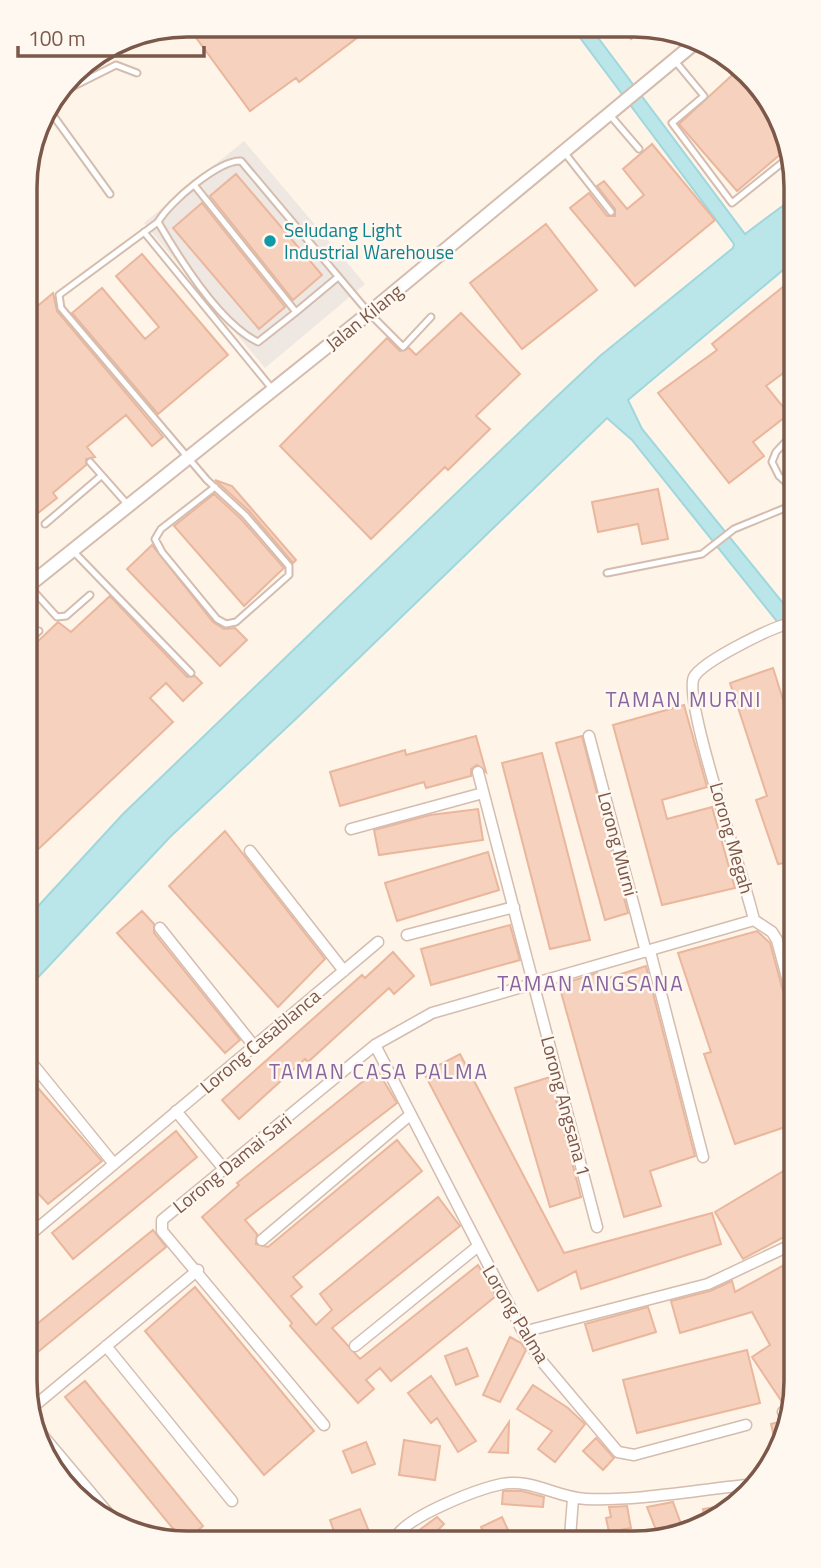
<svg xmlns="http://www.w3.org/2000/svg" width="821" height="1568" font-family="'Titillium Web',sans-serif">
  <rect width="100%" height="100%" fill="#fef4e8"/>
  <!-- industrial -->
  <path fill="#efe7e1" d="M244,141L365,284L265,368L144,223Z"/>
  <!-- water -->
  <path fill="#bae6ea" stroke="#9fd7dd" stroke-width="2" d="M572,27H590L745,234L788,202L789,265L628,400L642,429L791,613V639L632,440L607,418L301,714L170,837L30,986V915L123,814L551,402L600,356L733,248L734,244Z"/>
  <!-- building -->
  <path fill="#f6d1bd" stroke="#eab69c" stroke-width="2" d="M186,24L355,26L362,34L299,82L296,78L250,111Z
    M622,27H647L631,39Z
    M742,66L788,135V148L737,191L679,124Z
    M652,144L715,220L635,286L570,208L589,193L607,216H615V209L597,186L604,181L627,209L644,195L623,169Z
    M236,174L322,275L293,300L210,196Z
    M202,203L285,307L259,329L173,228Z
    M546,224L597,290L522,349L470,283Z
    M142,254L228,355L158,414L72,313L102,288L145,339L159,327L116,276Z
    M789,282L790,368L766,386L789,414L753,442L764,456L729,483L658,393L717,350L712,344Z
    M53,293L57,311L163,437L152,446L126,415L87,447L95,457L86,459V465L53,493L57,498L28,521L27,315Z
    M461,313L520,374L476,416L490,429L448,470L445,467L371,539L280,446L387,338L400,351L409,348L416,355Z
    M215,480L232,486L296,560L293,563L249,511Z
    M658,489L668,539L642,544L638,524L598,532L592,502Z
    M214,494L241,519L284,568L244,606L174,526Z
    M152,545L213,622L224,629L235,628L247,640L220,666L127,569Z
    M110,596L187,677L195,676L202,683L183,701L166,683L150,698L173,722L30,857L29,650L58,622L71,632Z
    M773,668L792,728L791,883L784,863L778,864L756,800L767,796L730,683Z
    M684,705L707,787L662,800L667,819L712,807L735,888L662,905L613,725Z
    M476,736L486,772L477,765L471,769V776L426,788L424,782L340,806L330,772L405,750L406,755Z
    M582,736L628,913L605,920L556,743Z
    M542,753L590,940L550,949L502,763Z
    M478,809L483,840L379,855L374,830L430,815Z
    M225,831L325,959L278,1007L169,886Z
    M488,852L499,890L397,921L385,883Z
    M142,911L154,924V933L240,1040L225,1053L117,933Z
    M510,925L520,960L431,985L421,949Z
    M757,931L770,943L787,1006L794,1011V1124L735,1144L704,1054L711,1052L678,953Z
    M393,952L414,976L394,994L389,988L308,1062L305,1059L239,1119L222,1100L362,975L365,978Z
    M646,966L695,1156L650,1171L661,1206L624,1217L559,985L597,973L599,981Z
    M460,1054L564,1253L712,1213L721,1244L581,1289L576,1271L538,1291L424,1073Z
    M377,1070L397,1103L245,1220L257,1234L256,1244L268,1247L397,1140L422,1171L293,1277L302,1287L291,1296L316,1325L332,1310L320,1294L438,1197L460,1226L332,1328L360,1359L478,1265L496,1296L391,1381L380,1368L366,1380L374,1389L358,1403L290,1326L292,1323L202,1217L239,1185L237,1183Z
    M550,1077L581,1197L550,1207L515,1088Z
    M31,1080L102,1161L48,1204L32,1187Z
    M176,1131L197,1157L73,1259L52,1233Z
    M795,1164V1231L743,1259L715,1212Z
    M153,1230L166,1247L33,1356L32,1328Z
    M795,1259L796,1393L782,1402L752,1357L770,1345L752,1312L680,1333L671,1301L710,1291L732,1281L735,1292Z
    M195,1287L314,1431L264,1475L145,1331Z
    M648,1307L656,1332L593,1351L585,1324Z
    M510,1337L521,1343L526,1350L500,1402L483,1395Z
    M467,1348L478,1376L456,1385L445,1356Z
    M747,1350L760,1403L637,1433L623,1380Z
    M431,1376L476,1441L458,1452L437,1418L431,1423L408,1393Z
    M85,1381L203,1526L184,1542L65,1397Z
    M533,1385L568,1408L585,1424L555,1462L538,1449L552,1431L517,1409Z
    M786,1420L781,1432L776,1445L771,1424Z
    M509,1422L508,1453L489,1452Z
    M596,1438L614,1458L603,1470L583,1451Z
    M404,1440L440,1446L435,1480L399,1475Z
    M366,1442L375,1464L352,1473L343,1451Z
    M503,1491H522L544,1497L543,1507L502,1504Z
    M673,1502L681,1524L667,1529L669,1535H658L647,1507Z
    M728,1505L711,1518L705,1522L703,1509Z
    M627,1506L631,1528L609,1532L606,1518L611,1517L609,1507Z
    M360,1509L372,1539L337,1540L330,1520Z
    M437,1517L444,1524L430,1538L426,1539L418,1531Z
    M502,1517L508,1530L486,1538L481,1527Z"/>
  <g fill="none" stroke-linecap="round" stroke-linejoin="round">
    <defs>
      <path id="service" d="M675,61L704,96L672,123L732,203L788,158
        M56,95L116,65L137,73
        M47,107L110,194
        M609,114L639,149
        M564,152L611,212
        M158,222C179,258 220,324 258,342L296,312L195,186
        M144,232L273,390
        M26,258H27
        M296,312L338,277
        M790,437L776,452L772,462L779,476L790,486
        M90,462L128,505
        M215,487L161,529L155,539L162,552L217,619L226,624L236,622L289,575V566L245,515L207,480L61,308L59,295L158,222C169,202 219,160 241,161L369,313L403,347L431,317
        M45,524L101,476
        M73,551L191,673
        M607,573L702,554L734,529L790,506
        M28,585L57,617L66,616L90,595
        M29,640L39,631"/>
      <path id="minor" d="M791,520V525
        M589,736L646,952
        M478,772L597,1227
        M351,829L483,793
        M250,851L344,971
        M754,920L772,932L777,940L794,1004
        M160,928L254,1046
        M407,935L514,907
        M650,951L703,1157
        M375,1045L523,1332L539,1358L618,1452L634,1455L746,1425
        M31,1062L114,1164
        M176,1111L224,1169
        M32,1233L378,942
        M262,1240L410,1115
        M523,1332L708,1284L795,1243
        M106,1346L232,1501
        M355,1346L477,1247
        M33,1407L198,1270
        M783,1412L790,1408
        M33,1424L112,1518
        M324,1425L162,1231V1220L375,1045L432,1013L754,920C746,882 682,699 694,677C703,661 772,627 791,623
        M570,1537L573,1499
        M395,1539C404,1517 478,1489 502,1484C531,1478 558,1498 586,1499C644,1501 700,1489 757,1484"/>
      <path id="tertiary" d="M28,586L369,313L696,42"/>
    </defs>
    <!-- service casing -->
    <use href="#service" stroke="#d4bdaf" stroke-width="9"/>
    <!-- minor casing -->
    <use href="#minor" stroke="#d4bdaf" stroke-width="13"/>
    <!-- tertiary casing -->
    <use href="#tertiary" stroke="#d4bdaf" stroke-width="16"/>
    <!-- service -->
    <use href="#service" stroke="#fff" stroke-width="5"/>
    <!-- minor -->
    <use href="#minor" stroke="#fff" stroke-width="10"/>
    <!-- tertiary -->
    <use href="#tertiary" stroke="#fff" stroke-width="12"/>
  </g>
  <!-- markers -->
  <circle fill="#0f9aa8" stroke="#fff8f0" stroke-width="2.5" cx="270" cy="241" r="7"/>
  <g text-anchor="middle" stroke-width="5" stroke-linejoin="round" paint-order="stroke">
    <!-- culture labels -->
    <g font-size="19" fill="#0d838f" stroke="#fff8f0" text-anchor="start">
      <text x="284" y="237">Seludang Light<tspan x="284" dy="22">Industrial Warehouse</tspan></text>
    </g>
    <!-- street labels -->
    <g font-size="19" fill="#7b5849" stroke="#fff8f0">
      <text transform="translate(364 317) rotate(-39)" y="7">Jalan Kilang</text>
      <text transform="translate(732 838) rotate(74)" y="7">Lorong Megah</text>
      <text transform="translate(618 844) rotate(75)" y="7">Lorong Murni</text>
      <text transform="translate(260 1041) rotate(-40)" y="7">Lorong Casablanca</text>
      <text transform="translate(566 1106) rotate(75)" y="7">Lorong Angsana 1</text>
      <text transform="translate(232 1163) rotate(-39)" y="7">Lorong Damai Sari</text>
      <text transform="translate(516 1314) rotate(59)" y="7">Lorong Palma</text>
    </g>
    <!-- neighbourhood labels -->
    <g font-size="21" letter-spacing="2" fill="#88659e" stroke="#fff8f0">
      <text x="684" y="707">TAMAN MURNI</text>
      <text x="591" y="991">TAMAN ANGSANA</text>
      <text x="379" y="1079">TAMAN CASA PALMA</text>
    </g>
  </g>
  <!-- crop -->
  <path d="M0 0H821V1568H0ZM187 37H634A150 150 0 0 1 784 187V1381A150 150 0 0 1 634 1531H187A150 150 0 0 1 37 1381V187A150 150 0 0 1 187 37Z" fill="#fff8f0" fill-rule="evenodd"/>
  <path fill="none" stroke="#7b5849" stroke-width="3.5" d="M187 37H634A150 150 0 0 1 784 187V1381A150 150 0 0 1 634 1531H187A150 150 0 0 1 37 1381V187A150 150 0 0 1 187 37Z"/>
  <!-- scale -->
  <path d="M18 46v10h186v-10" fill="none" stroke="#7b5849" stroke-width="3.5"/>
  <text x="28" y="46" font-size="21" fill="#7b5849" stroke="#fff8f0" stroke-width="5" paint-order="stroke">100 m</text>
</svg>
